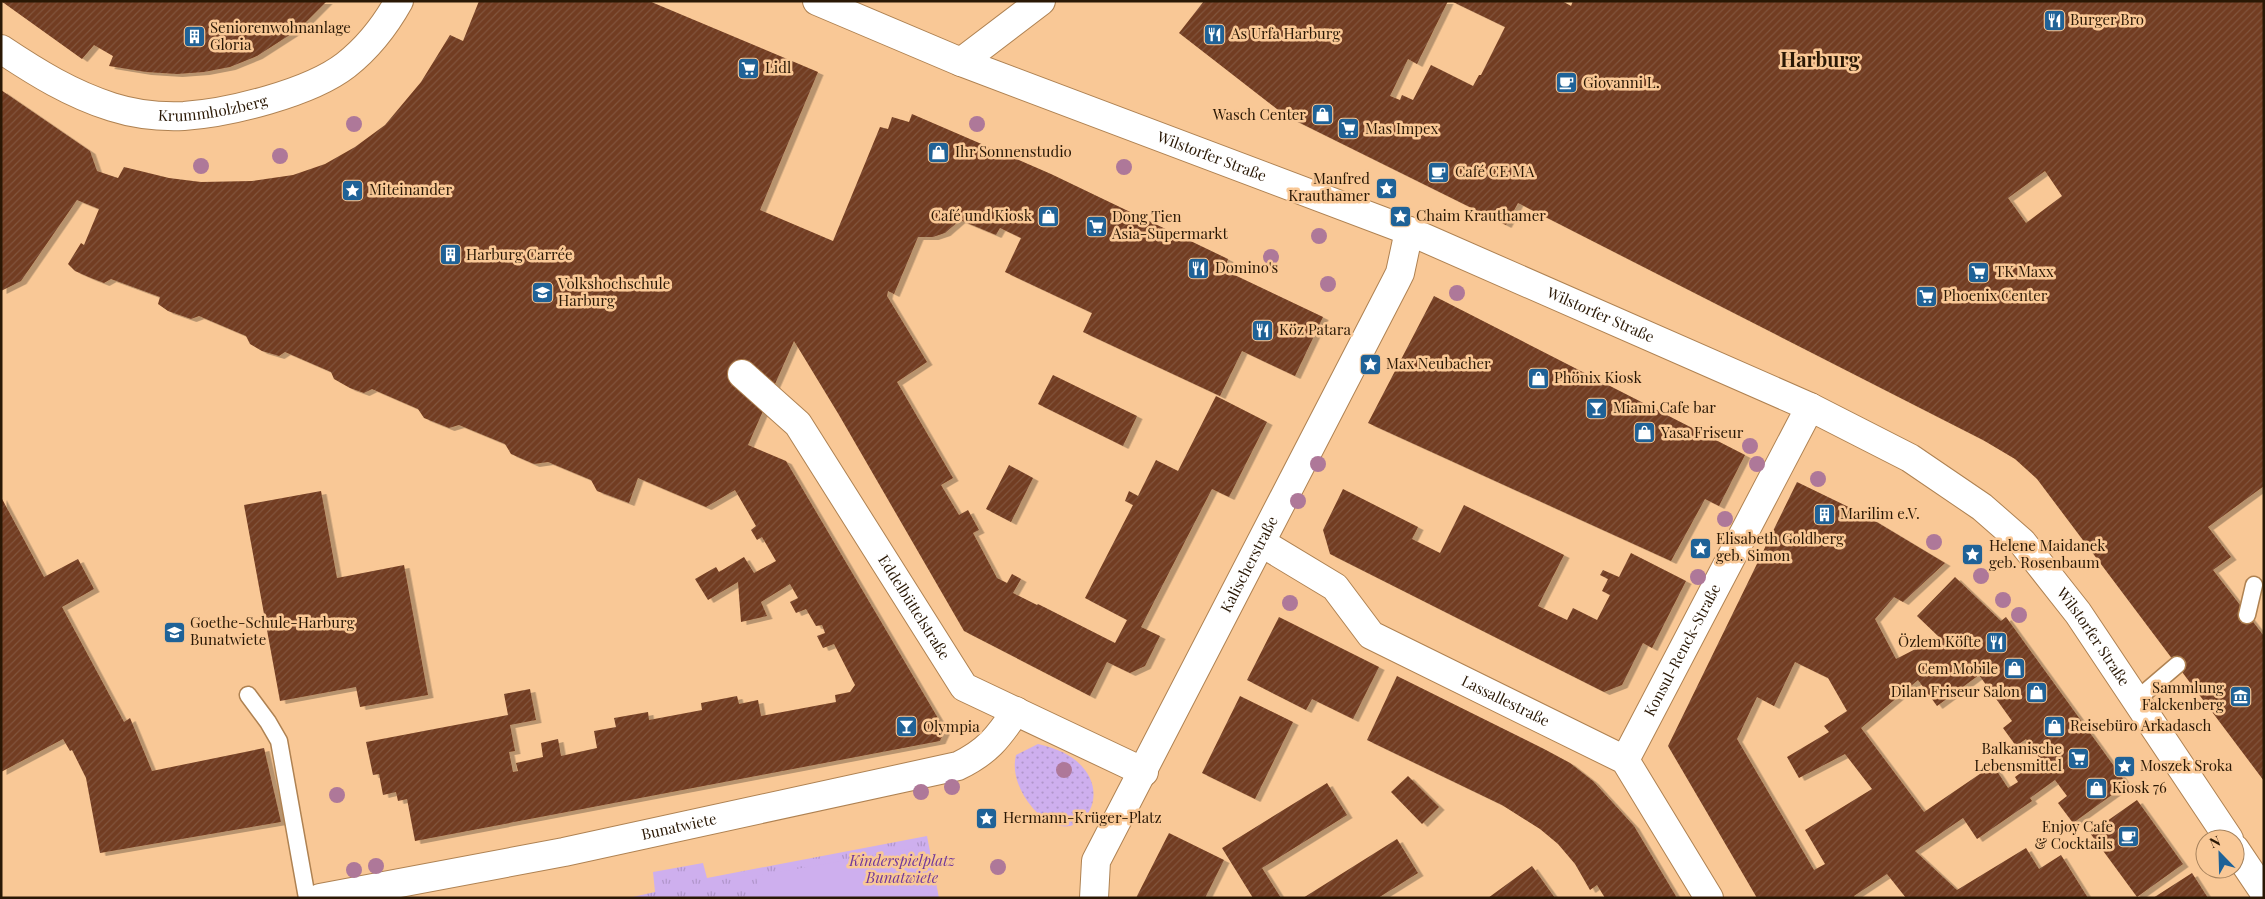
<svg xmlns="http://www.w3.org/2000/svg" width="2265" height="899" font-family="'Playfair Display',serif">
  <defs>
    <pattern id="grass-dots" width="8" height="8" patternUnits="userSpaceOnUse" patternTransform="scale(1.25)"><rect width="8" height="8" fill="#ceafee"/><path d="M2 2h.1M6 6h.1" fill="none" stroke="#b196cb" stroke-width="1.8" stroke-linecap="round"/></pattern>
    <pattern id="park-tufts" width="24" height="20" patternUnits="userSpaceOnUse" patternTransform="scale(1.25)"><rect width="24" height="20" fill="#ceafee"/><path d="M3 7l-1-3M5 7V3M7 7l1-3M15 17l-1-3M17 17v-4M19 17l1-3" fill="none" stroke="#b196cb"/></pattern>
    <pattern id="building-hatch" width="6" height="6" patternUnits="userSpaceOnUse" patternTransform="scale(1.25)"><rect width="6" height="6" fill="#723c20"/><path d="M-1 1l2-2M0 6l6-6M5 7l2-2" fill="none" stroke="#81553e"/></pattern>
    <filter id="shadow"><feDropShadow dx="5.5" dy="3" stdDeviation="0" flood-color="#0004"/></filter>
  </defs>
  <rect width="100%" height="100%" fill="#f9c896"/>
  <!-- grass -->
  <path fill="url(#grass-dots)" d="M1038,744C1140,766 1080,874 1028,802C1018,788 1012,771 1016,755Z"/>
  <!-- park -->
  <path fill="url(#park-tufts)" d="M927,836L939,898H628L655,892L653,872L703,863L707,878Z"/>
  <!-- garden -->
  <path fill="#ceafee" d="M920,847L929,898H760L756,876Z"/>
  <!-- building -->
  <path fill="url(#building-hatch)" fill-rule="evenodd" filter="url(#shadow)" d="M1,1H327L299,29L257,56L230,67L204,72L177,74L146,72L109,66L113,56L94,45L82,59Z
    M479,1H649L818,72L760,210L833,241L880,127L888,129L892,117L909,122L912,114L1051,174L1228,259L1224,270L1323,317L1295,376L1242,351L1220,396L1083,332L1092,313L1005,272L1021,238L1000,228L996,235L960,220L945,233L933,237H918L894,294L888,291L887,296L927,362L897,382L953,478L941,485L959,515L968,510L979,530L973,533L997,578L1007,583L1012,574L1021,579L1013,593L1037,605L1038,604L1115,643L1127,620L1085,598L1133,505L1125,501L1129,491L1138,496L1156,460L1178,471L1216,396L1267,422L1229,497L1212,489L1141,627L1160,636L1145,666L1130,673L1107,662L1090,696L964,631L839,415L794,341L748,445L786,461L945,730L940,741L415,841L407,799L398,801L396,792L383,795L379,774L373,775L366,742L508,715L504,694L530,689L536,720L510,725L515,751L509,752L513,772L518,771L516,763L543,757L541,743L558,739L561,756L597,748L594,731L616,727L614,718L648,712L649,720L702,710L701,703L737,696L739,704L758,700L761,716L836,702L835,695L850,692L855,685L834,644L823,648L817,636L825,633L822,625L816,626L806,609L796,613L790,602L798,598L790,584L761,602L767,616L741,622L738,582L708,600L695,579L716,567L719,572L744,557L754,573L776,561L762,537L757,540L751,530L756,526L735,490L706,507L638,478L629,503L597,491L591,480L548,462L534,464L511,454L505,444L459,425L449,428L424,418L418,409L372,389L364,393L350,388L334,379L331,372L285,352L279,356L262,351L250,344L246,336L199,316L191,319L168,311L158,304L160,297L111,279L104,283L91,278L75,271L68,264L81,243L84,245L99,209L77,200L21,281L1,291V90L90,151L97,171L118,178L124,167L169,178L201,182L252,181L293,175L325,164L355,147L385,125L421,82L450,35L463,41Z
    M1204,1H1448L1417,64L1408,59L1390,96L1400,100L1402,95L1413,100L1431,65L1473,86L1479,75H1481L1505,27L1451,1H1562L1571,6L1573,1H2264V486L2208,527L2231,557L2213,570L2264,636V781L2037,479L2015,459L1983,440L1518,203L1506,225L1286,116L1179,33ZM2045,171L2062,196L2026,223L2008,198Z
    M1434,296L1745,455L1719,506L1705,499L1671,561L1368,423Z
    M1053,375L1137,416L1123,446L1038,404Z
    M1009,465L1033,478L1011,522L986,509Z
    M1797,482L1865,515L1945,563L1903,602L1894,597L1875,619L1896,659L1939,637L1917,616L1955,577L2001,621L2006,617L2127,784L2073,823L2058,803L2067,796L2055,780L2030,798L2032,801L1977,839L1963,818L1915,851L1957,890L2026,848L2039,869L2061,855L2088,898H1906L1887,874L1854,896L1855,898H1757L1668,746ZM1795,662L1828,678L1847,711L1824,726L1829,732L1787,757L1799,778L1845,754L1872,789L1805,830L1825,864L1814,870L1737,739L1757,697L1774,706ZM1979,675L2012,721L2003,728L2016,746L2026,739L2040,759L2015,777L2018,782L2008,788L1993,765L1924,812L1861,728L1918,680L1937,706Z
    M1343,489L1418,527L1412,539L1440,553L1464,505L1564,555L1538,606L1567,620L1573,608L1597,620L1610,595L1602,591L1608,579L1600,575L1603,570L1619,577L1631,553L1686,581L1652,648L1643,643L1622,685L1604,692L1330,554L1323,530Z
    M321,491L337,578L404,565L428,695L360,707L356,687L280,701L244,505Z
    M1,497L44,577L78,559L94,589L62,607L124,722L130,718L152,771L264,748L281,822L100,853L86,778L72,750L70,751L63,739L1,772Z
    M1279,617L1379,667L1353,719L1312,699L1306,710L1247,680Z
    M1397,676L1544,749L1570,763L1593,781L1634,826L1677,898H1605L1597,885L1590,890L1575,864L1558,844L1540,829L1502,805L1367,740Z
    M1240,696L1293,722L1255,799L1202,773Z
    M1408,776L1439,807L1422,824L1391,792Z
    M1327,783L1347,815L1262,868L1281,898H1253L1222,848Z
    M2137,800L2183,864L2137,897L2090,833Z
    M1169,833L1224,860L1205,898H1136Z
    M1397,839L1418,873L1378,898H1303Z
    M1532,866L1555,898H1488Z
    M2192,873L2208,898H2153Z"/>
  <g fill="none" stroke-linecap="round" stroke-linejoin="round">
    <defs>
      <path id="service" d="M2247,615L2254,585
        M248,695L268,722L279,741L307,898
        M2136,700L2177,665"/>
      <g id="minor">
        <path id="s1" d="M742,374L798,424L964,687L1144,772"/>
        <path id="s2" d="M1262,543L1335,587L1371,635L1625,760L1709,898"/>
        <path id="s3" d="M1625,760L1810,407"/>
        <path id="s4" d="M320,898L564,852L958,766C987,752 998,738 1016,711"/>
        <path id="s5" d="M1094,898L1096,861L1396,281L1400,273L1409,231"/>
      </g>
      <g id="tertiary">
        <path id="s6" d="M961,62L1409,231L1810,407L1910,458L1982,507L2022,542L2078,613L2229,839"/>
        <path d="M2235,849L2264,892"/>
      </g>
      <g id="secondary">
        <path d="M817,1L961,62L1041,1"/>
        <path id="s7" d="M1,49C37,73 71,94 112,107C134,114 161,117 184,116C229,113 310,93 346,65C369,47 385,26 399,1"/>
      </g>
    </defs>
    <!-- service casing -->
    <use href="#service" stroke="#af8252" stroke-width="19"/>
    <!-- minor casing -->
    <use href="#minor" stroke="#af8252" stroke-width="30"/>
    <!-- tertiary casing -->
    <use href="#tertiary" stroke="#af8252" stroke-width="30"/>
    <!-- secondary casing -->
    <use href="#secondary" stroke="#af8252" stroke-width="30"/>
    <!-- service -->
    <use href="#service" stroke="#fff" stroke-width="16"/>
    <!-- minor -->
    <use href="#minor" stroke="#fff" stroke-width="28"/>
    <!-- tertiary -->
    <use href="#tertiary" stroke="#fff" stroke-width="28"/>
    <!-- secondary -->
    <use href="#secondary" stroke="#fff" stroke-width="28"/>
  </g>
  <!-- trees -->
  <g fill="#ae7899">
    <circle cx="354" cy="124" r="8"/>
    <circle cx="977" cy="124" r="8"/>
    <circle cx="280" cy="156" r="8"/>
    <circle cx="201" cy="166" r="8"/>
    <circle cx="1124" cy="167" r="8"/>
    <circle cx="1319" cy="236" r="8"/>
    <circle cx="1271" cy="257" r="8"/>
    <circle cx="1328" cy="284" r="8"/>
    <circle cx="1457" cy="293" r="8"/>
    <circle cx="1750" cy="446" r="8"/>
    <circle cx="1318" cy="464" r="8"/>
    <circle cx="1757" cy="464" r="8"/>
    <circle cx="1818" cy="479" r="8"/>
    <circle cx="1298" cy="501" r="8"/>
    <circle cx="1725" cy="519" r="8"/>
    <circle cx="1934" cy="542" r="8"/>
    <circle cx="1981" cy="576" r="8"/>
    <circle cx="1698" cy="577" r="8"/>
    <circle cx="2003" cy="600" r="8"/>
    <circle cx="1290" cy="603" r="8"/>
    <circle cx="2019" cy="615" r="8"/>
    <circle cx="1064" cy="770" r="8"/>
    <circle cx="952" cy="787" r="8"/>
    <circle cx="921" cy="792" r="8"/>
    <circle cx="337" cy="795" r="8"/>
    <circle cx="376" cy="866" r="8"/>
    <circle cx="998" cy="867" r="8"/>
    <circle cx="354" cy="870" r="8"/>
  </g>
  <!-- icons -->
  <defs>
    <symbol id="restaurant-square" viewBox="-11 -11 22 22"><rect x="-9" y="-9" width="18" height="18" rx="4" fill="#1f6297" stroke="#f9c896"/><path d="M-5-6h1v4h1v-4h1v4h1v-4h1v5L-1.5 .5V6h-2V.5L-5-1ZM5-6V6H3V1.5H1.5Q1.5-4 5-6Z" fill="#fff"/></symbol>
    <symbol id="building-square" viewBox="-11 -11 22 22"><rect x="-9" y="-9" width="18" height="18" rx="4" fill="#1f6297" stroke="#f9c896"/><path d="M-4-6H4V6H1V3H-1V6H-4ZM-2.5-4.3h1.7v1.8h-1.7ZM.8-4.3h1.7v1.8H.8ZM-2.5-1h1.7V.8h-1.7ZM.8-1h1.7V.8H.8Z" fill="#fff"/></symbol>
    <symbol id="supermarket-square" viewBox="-11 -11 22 22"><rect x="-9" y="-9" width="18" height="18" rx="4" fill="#1f6297" stroke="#f9c896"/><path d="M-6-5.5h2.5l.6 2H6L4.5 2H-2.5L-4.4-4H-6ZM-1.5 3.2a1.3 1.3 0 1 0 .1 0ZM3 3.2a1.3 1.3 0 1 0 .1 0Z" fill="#fff"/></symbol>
    <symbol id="cafe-square" viewBox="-11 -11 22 22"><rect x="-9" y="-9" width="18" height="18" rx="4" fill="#1f6297" stroke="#f9c896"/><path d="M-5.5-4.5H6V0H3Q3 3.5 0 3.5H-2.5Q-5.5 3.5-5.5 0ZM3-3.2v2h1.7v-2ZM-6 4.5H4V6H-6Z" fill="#fff"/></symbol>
    <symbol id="shop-square" viewBox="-11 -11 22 22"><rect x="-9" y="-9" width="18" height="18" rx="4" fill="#1f6297" stroke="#f9c896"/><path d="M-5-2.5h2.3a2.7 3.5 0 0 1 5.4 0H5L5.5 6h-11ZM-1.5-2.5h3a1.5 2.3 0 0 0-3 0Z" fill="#fff"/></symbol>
    <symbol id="sight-square" viewBox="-11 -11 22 22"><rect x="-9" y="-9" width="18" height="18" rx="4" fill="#1f6297" stroke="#f9c896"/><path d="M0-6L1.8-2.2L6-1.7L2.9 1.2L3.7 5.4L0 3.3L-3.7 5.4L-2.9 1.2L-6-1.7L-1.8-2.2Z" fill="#fff"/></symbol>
    <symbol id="university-square" viewBox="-11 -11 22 22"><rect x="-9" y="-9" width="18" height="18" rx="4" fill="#1f6297" stroke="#f9c896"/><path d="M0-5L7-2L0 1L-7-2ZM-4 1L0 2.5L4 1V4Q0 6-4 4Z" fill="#fff"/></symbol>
    <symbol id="bar-square" viewBox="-11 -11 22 22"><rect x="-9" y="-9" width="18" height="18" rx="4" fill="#1f6297" stroke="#f9c896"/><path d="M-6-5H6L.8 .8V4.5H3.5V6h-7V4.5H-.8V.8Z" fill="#fff"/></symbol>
    <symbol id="school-square" viewBox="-11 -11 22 22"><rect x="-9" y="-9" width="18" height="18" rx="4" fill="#1f6297" stroke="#f9c896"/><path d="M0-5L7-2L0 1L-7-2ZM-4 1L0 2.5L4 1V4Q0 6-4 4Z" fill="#fff"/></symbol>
    <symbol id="museum-square" viewBox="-11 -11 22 22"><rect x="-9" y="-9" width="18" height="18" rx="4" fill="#1f6297" stroke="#f9c896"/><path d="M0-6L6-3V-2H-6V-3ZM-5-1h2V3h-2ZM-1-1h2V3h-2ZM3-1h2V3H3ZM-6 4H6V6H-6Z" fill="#fff"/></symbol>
  </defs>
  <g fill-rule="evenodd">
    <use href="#restaurant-square" x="2042" y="8" width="25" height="25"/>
    <use href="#restaurant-square" x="1202" y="22" width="25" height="25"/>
    <use href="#building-square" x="182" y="24" width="25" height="25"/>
    <use href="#supermarket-square" x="736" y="56" width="25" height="25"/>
    <use href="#cafe-square" x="1554" y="70" width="25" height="25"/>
    <use href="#shop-square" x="1310" y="102" width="25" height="25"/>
    <use href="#supermarket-square" x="1336" y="116" width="25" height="25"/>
    <use href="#shop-square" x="926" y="140" width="25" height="25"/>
    <use href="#cafe-square" x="1426" y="160" width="25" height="25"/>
    <use href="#sight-square" x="1374" y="176" width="25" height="25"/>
    <use href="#sight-square" x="340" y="178" width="25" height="25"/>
    <use href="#shop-square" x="1036" y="204" width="25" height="25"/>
    <use href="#sight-square" x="1388" y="204" width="25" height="25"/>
    <use href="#supermarket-square" x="1084" y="214" width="25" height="25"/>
    <use href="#building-square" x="438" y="242" width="25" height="25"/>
    <use href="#restaurant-square" x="1186" y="256" width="25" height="25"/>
    <use href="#supermarket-square" x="1966" y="260" width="25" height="25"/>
    <use href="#university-square" x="530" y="280" width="25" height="25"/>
    <use href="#supermarket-square" x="1914" y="284" width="25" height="25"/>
    <use href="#restaurant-square" x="1250" y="318" width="25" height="25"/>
    <use href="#sight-square" x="1358" y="352" width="25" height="25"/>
    <use href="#shop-square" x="1526" y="366" width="25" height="25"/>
    <use href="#bar-square" x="1584" y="396" width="25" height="25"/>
    <use href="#shop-square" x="1632" y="420" width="25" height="25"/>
    <use href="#building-square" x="1812" y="502" width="25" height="25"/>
    <use href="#sight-square" x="1688" y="536" width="25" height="25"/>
    <use href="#sight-square" x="1960" y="542" width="25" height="25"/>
    <use href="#school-square" x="162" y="620" width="25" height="25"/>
    <use href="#restaurant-square" x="1984" y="630" width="25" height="25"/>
    <use href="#shop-square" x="2002" y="656" width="25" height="25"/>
    <use href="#shop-square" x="2024" y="680" width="25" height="25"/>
    <use href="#museum-square" x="2228" y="684" width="25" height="25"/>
    <use href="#shop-square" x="2042" y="714" width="25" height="25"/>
    <use href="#bar-square" x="894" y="714" width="25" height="25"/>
    <use href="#supermarket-square" x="2066" y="746" width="25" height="25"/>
    <use href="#sight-square" x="2112" y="754" width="25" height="25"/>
    <use href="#shop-square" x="2084" y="776" width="25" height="25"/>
    <use href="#sight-square" x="974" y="806" width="25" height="25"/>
    <use href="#cafe-square" x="2116" y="824" width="25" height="25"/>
  </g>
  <g text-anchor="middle" stroke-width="5" stroke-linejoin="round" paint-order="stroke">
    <!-- poi labels -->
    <g font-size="15" fill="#2a1805" stroke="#f9c896" text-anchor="start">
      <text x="2070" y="25">Burger Bro</text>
      <text x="210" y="33">Seniorenwohnanlage<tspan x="210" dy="17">Gloria</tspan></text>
      <text x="1231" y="39">As Urfa Harburg</text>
      <text x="765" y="73">Lidl</text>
      <text x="1583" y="88">Giovanni L.</text>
      <text x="1306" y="120" text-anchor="end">Wasch Center</text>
      <text x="1365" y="134">Mas Impex</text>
      <text x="955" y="157">Ihr Sonnenstudio</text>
      <text x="1455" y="177">Café CE MA</text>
      <text x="1370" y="184" text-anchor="end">Manfred<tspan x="1370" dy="17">Krauthamer</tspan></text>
      <text x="369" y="195">Miteinander</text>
      <text x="1032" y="221" text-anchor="end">Café und Kiosk</text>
      <text x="1416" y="221">Chaim Krauthamer</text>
      <text x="1112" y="222">Dong Tien<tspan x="1112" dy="17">Asia-Supermarkt</tspan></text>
      <text x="466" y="260">Harburg Carrée</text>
      <text x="1215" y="273">Domino's</text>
      <text x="1995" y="277">TK Maxx</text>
      <text x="558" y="289">Volkshochschule<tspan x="558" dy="17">Harburg</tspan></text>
      <text x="1943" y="301">Phoenix Center</text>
      <text x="1279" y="335">Köz Patara</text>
      <text x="1386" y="369">Max Neubacher</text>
      <text x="1554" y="383">Phönix Kiosk</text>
      <text x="1613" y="413">Miami Cafe bar</text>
      <text x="1661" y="438">Yasa Friseur</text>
      <text x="1840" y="519">Marilim e.V.</text>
      <text x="1716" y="544">Elisabeth Goldberg<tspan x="1716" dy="17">geb. Simon</tspan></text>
      <text x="1989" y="551">Helene Maidanek<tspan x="1989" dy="17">geb. Rosenbaum</tspan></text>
      <text x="190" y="628">Goethe-Schule-Harburg<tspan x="190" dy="17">Bunatwiete</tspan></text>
      <text x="1981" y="647" text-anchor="end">Özlem Köfte</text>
      <text x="1998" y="674" text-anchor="end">Cem Mobile</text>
      <text x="2224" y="693" text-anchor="end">Sammlung<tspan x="2224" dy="17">Falckenberg</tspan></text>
      <text x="2020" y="697" text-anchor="end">Dilan Friseur Salon</text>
      <text x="2070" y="731">Reisebüro Arkadasch</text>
      <text x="923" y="732">Olympia</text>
      <text x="2062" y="754" text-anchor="end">Balkanische<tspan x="2062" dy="17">Lebensmittel</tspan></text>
      <text x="2140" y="771">Moszek Sroka</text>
      <text x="2112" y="793">Kiosk 76</text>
      <text x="1003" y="823">Hermann-Krüger-Platz</text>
      <text x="2113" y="832" text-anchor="end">Enjoy Cafe<tspan x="2113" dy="17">&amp; Cocktails</tspan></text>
    </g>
    <!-- street labels -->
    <g font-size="15" fill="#2a1805" stroke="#f9c896">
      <text dy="5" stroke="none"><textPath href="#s7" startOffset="228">Krummholzberg</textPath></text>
      <text dy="5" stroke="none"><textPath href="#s6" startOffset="268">Wilstorfer Straße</textPath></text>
      <text dy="5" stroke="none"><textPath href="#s6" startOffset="688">Wilstorfer Straße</textPath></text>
      <text dy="5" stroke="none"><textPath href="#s5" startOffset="371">Kalischerstraße</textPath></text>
      <text dy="5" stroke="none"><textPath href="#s1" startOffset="292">Eddelbüttelstraße</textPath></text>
      <text dy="5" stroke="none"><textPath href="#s6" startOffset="1288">Wilstorfer Straße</textPath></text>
      <text dy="5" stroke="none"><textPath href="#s3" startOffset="124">Konsul-Renck-Straße</textPath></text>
      <text dy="5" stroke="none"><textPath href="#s2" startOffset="295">Lassallestraße</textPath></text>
      <text dy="5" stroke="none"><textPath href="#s4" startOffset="366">Bunatwiete</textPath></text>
    </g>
    <!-- park labels -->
    <g font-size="15" font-style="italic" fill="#70379b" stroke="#f9c896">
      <text x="902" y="866">Kinderspielplatz<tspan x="902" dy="17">Bunatwiete</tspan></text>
    </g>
    <!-- district labels -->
    <g font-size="20" font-weight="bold" fill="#2a1805" stroke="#f9c896">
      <text x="1820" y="67">Harburg</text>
    </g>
  </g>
  <!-- border -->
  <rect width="2265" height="899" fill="none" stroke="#2a1805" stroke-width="5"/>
  <!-- north arrow -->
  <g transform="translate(2220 854) rotate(337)"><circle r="24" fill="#f9c896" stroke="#a6825c"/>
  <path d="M0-4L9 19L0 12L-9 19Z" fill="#1f6297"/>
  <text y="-8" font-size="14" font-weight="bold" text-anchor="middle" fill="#2a1805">N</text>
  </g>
</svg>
